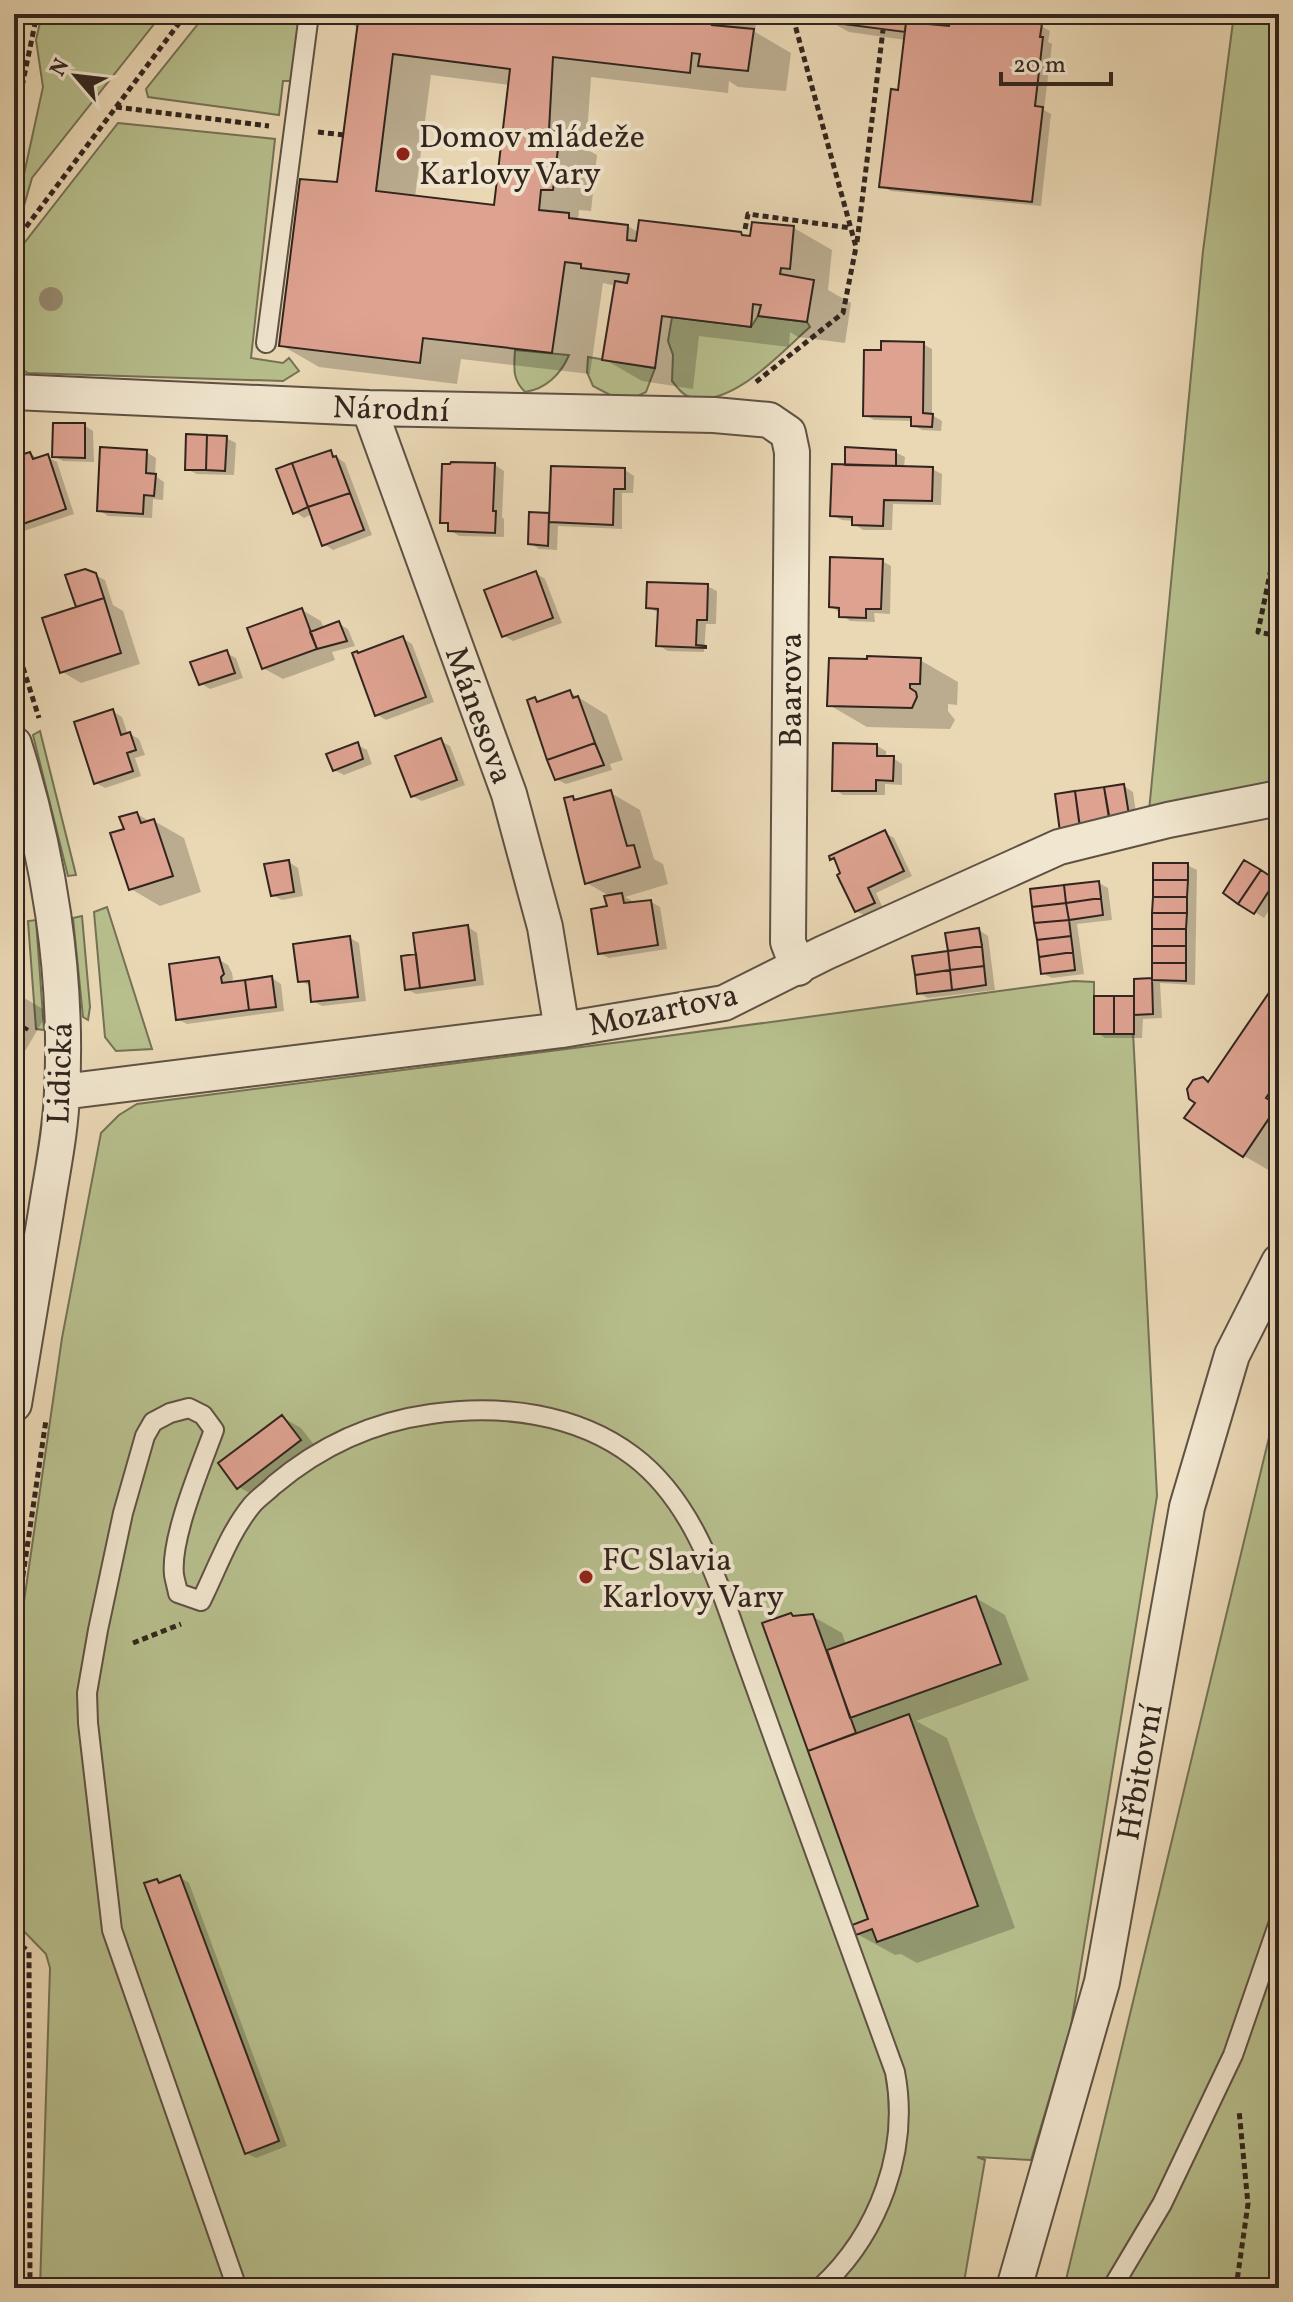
<svg xmlns="http://www.w3.org/2000/svg" width="1293" height="2302" font-family="Vollkorn,serif">
  <rect width="100%" height="100%" fill="#ead8b5"/>
  <filter id="stains"><feTurbulence type="fractalNoise" baseFrequency=".0025" numOctaves="4"/><feColorMatrix values="0 0 0 0 .2 0 0 0 0 .09 0 0 0 0 .02 0 0 0 .5 -.17"/></filter>
  <radialGradient id="worn" r=".72"><stop offset=".6" stop-color="#630" stop-opacity="0"/><stop offset="1" stop-color="#630" stop-opacity=".3"/></radialGradient>
  <!-- green -->
  <path fill="#b7bf8d" stroke="#747256" stroke-width="2" d="M42,14H162L32,178L17,230H14V220L43,87L36,40Z
    M206,14H300L291,81H283L279,115L148,97L146,89Z
    M1234,14H1279V782L1149,811L1203,251Z
    M118,123L275,139L251,358L283,363L289,358L299,371L283,381L28,373L14,365V256Z
    M758,316L807,322L810,327C781,352 732,409 690,397C682,395 677,387 672,381L673,355L668,341L672,317L751,327Z
    M515,350L569,355C561,374 546,389 525,392C512,379 514,368 515,350Z
    M588,357L655,368L646,392L636,397L612,396L593,386L587,372Z
    M40,731L76,875L68,876L33,735Z
    M107,907L152,1049L116,1051L105,1037L94,912Z
    M82,916L90,1007L88,1020L83,1017L73,918Z
    M36,920L44,1030L36,1029L28,921Z
    M14,922L21,971L23,1025L14,1038Z
    M1074,981L1094,982V1033L1133,1032L1157,1496L1071,2026L1031,2160L977,2157L985,2160L963,2288H40L50,1968L46,1954L14,1921L16,1657L62,1338L101,1133L119,1115L137,1104L652,1038Z
    M24,1042L21,1115L14,1169V1057Z
    M1279,1396V2288H1064Z"/>
  <!-- shadow -->
  <path fill="#0003" fill-rule="evenodd" d="M334,14H757L755,32L791,53L786,91L738,87L729,81L728,93L591,77L586,149L597,155L591,211L579,210L578,221L628,226L639,233L746,238L794,228L832,250L828,290L851,303L845,343L798,337L790,332L789,347L699,336L693,389L642,381L604,359L616,286L603,283L590,374L461,359L457,384L319,367L281,345L339,184L360,29ZM431,75L510,85L496,207L415,197Z
    M830,14H1029V24L1041,26L1050,31L1048,42L1052,44L1044,110L1051,114L1041,206L891,191L881,186L900,92L906,40L849,32L829,21Z
    M923,344L932,349V415L942,421L941,431L922,430L913,425V421L874,420L865,415Z
    M84,425L93,431L94,462L63,461L54,456Z
    M226,438L236,443L234,475L197,474L187,469Z
    M146,452L156,458L155,476L164,482L163,500L153,499L152,518L108,516L99,510Z
    M895,452L905,457L904,468L932,469L942,474L941,505L893,504L892,530H863L854,524V521L842,520L832,515L846,467Z
    M331,453L345,463L372,535L333,550L324,544L312,514L304,518L295,512Z
    M30,454L40,459L47,457L57,462L74,514L24,531L14,523V459Z
    M495,465L504,471L502,517L504,519V537L459,536L450,530V526L442,521Z
    M625,470L634,476L633,493H622V529L558,526L557,550L539,549L530,543L531,514L551,515Z
    M882,561L891,566L890,614L874,613L875,622L850,621L831,606Z
    M536,573L545,579L562,623L513,641L504,636Z
    M95,575L105,580L113,605L123,611L140,664L81,683L61,671L78,608L68,577Z
    M707,586L717,591L716,624H706L704,652L668,651L658,645L659,613L648,607Z
    M302,610L321,621L324,629L339,624L348,629L355,646L332,652L335,660L283,679L263,668Z
    M402,638L412,644L434,702L386,720L376,714L359,655Z
    M226,653L236,658L243,678L210,689L200,683Z
    M920,660L958,682L957,705L948,704V711L955,720L950,729L867,727L829,705Z
    M570,692L607,715L623,760L610,764L612,770L566,784L556,779L535,699L541,703Z
    M112,711L122,717L128,735L130,734L139,739L145,755L135,758L141,776L105,788L96,783Z
    M441,741L450,746L465,785L422,801L412,796Z
    M358,745L367,750L372,764L344,775L334,770Z
    M877,746L886,751V758H893L902,764V785L885,784V795H843L834,789Z
    M1124,786L1133,792L1137,819L1071,836L1057,796Z
    M611,793L640,810L654,859L663,864L668,884L625,897L631,900L632,904L651,902L660,907L667,949L609,958L599,953L611,897L587,883L572,798L578,801Z
    M137,814L151,822L154,821L184,838L201,892L160,906L131,889L126,830Z
    M885,833L894,838L912,876L876,893L883,908L866,916L856,911Z
    M289,862L298,868L303,896L282,900L272,895Z
    M1245,863L1279,884V894L1264,918L1255,912Z
    M1155,865H1187L1197,870L1195,985L1160,983L1162,1018L1143,1019L1142,1038H1105L1096,1032L1136,998L1151,980L1154,982Z
    M1099,883L1108,888L1112,920L1077,924L1084,974L1052,978L1042,973L1032,891Z
    M468,927L477,933L484,985L416,994L407,989L418,955Z
    M979,930L988,936L995,990L928,998L919,993L950,953Z
    M350,938L359,943L366,1001L322,1006L313,1001L311,986L300,981Z
    M218,959L228,965L232,973L233,979L229,984L272,978L281,984L284,1011L187,1024L177,1019Z
    M1279,981V1176L1244,1156L1187,1117Z
    M14,992L48,1012L14,1070Z
    M282,1417L301,1428L319,1451L258,1498L239,1487Z
    M976,1598L1005,1615L1029,1680L916,1721L947,1738L1015,1928L917,1963L901,1954L895,1955L857,1934L871,1920L810,1750L795,1617L812,1616L842,1633L846,1645Z
    M180,1877L189,1883L287,2146L256,2158L246,2153L157,1881L162,1884Z"/>
  <!-- building -->
  <path fill="#dda290" stroke="#31251e" stroke-width="2" fill-rule="evenodd" d="M356,14H717L714,15L712,25L754,29L748,71L698,66L700,54L692,53L690,73L553,57L549,130L560,132L553,190H541L539,210L569,213V218L628,225L627,240L636,241L639,220L741,232L742,235L750,236L752,222L794,226L790,269L781,268L780,274L814,280L807,322L758,316L761,305L753,304L751,327L662,316L655,368L602,360L615,281L627,283L629,274L581,268V264L565,262L552,353L423,338L420,363L279,346L300,179L337,182L359,14ZM393,54L510,69L494,205L376,191Z
    M828,14H951L949,26L906,22L905,32L827,22Z
    M951,14H1020V21L1042,24L1040,37H1043L1035,106L1043,107L1032,202L879,187L891,89L898,90L906,22L949,26Z
    M881,341L924,342L923,413L933,414L932,427L911,426V417L863,416L864,350H881Z
    M53,423H85V458L52,457Z
    M186,434L207,435L206,470H185Z
    M207,435L227,436L225,471L206,470Z
    M100,447L147,450L146,473L156,474L154,496L144,495L143,514L97,511Z
    M845,447L896,450V466L845,465Z
    M331,450L333,457L336,456L350,493L308,507L292,463Z
    M30,452L33,459L48,454L66,509L14,527V457Z
    M451,462L495,463L493,511H496L495,533L448,531V523H440L442,464H450Z
    M292,463L308,507L293,514L276,469Z
    M832,464L933,467L932,501L884,500L883,526L852,525V517L830,516Z
    M551,466L625,468V489H614L613,525L549,522Z
    M350,493L364,530L322,546L308,507Z
    M529,512L549,513L548,546L528,544Z
    M830,557L883,559L881,609H866V618L839,617V608L829,607Z
    M85,569L96,573L104,598L76,607L65,575Z
    M536,571L553,618L502,637L484,590Z
    M647,582L708,584L707,620H697L696,645L706,646V648L656,646L658,609L646,608Z
    M104,598L121,653L60,673L42,618Z
    M302,608L317,649L262,669L247,628Z
    M339,621L347,641L317,649L310,632Z
    M403,636L426,697L375,716L352,653L357,651L358,653Z
    M227,650L235,673L199,685L190,662Z
    M867,656L921,658L920,684H910V688L916,692L917,697L912,708L827,706L829,658L867,659Z
    M570,690L573,698L578,696L595,743L547,760L527,700L535,697L537,702Z
    M113,709L121,735L130,732L136,750L127,753L133,771L94,784L74,722Z
    M441,738L457,780L411,797L395,756Z
    M358,742L363,759L333,771L326,754Z
    M595,743L604,765L555,780L547,760Z
    M833,743L877,744V756H894L893,781L876,780V791H832Z
    M1124,784L1129,815L1109,818L1104,787Z
    M1104,787L1110,821L1080,827L1075,791Z
    M611,790L627,846L634,845L640,867L585,884L564,798L573,796L574,800Z
    M1075,791L1080,829L1060,832L1055,794Z
    M137,812L141,823L154,819L173,876L129,890L110,833L124,829L119,817Z
    M885,830L904,871L868,888L875,903L855,912L837,875L840,873L834,858L830,860L829,856Z
    M289,860L294,892L271,896L264,864Z
    M1244,860L1261,870L1238,904L1223,893Z
    M1153,863H1188V880H1153Z
    M1261,870L1276,880L1254,914L1238,904Z
    M1153,880H1188L1187,897H1153Z
    M1099,881L1101,898L1066,903L1064,885Z
    M1064,885L1066,903L1032,907L1030,889Z
    M622,893L624,903L651,900L658,945L598,954L591,909L607,906L604,896Z
    M1153,897H1187V913H1152Z
    M1101,898L1103,915L1069,920L1066,903Z
    M1066,903L1069,920L1034,923L1032,907Z
    M1152,913H1187L1186,929H1152Z
    M1069,920L1071,936L1037,940L1034,923Z
    M468,925L475,980L420,988L413,933Z
    M979,928L982,946L948,951L945,933Z
    M1152,929H1186V946H1152Z
    M350,936L358,997L311,1002L309,981L298,982L293,944Z
    M1071,936L1073,952L1039,957L1037,940Z
    M982,946L984,966L950,970L948,951Z
    M1152,946H1186V963H1152Z
    M948,951L950,970L915,975L912,956Z
    M1073,952L1075,970L1041,974L1039,957Z
    M416,954L420,988L405,990L401,956Z
    M219,957L224,974L221,977L222,983L245,980L249,1010L176,1020L169,964Z
    M1152,963H1186V981L1152,980Z
    M984,966L986,985L952,990L950,970Z
    M950,970L952,990L917,994L915,975Z
    M272,976L276,1007L249,1010L245,980Z
    M1152,978L1153,1014L1134,1015V979Z
    M1279,978V1079L1266,1098L1278,1105L1243,1157L1184,1118L1195,1103L1189,1099L1187,1089L1193,1080L1203,1077L1208,1082Z
    M1094,996H1114V1034H1094Z
    M1114,996H1134V1034H1114Z
    M282,1415L301,1440L237,1489L218,1463Z
    M976,1596L1001,1664L850,1718L827,1650Z
    M791,1613L793,1616L813,1614L856,1733L808,1751L762,1623Z
    M909,1714L978,1906L877,1942L872,1929L856,1935L852,1925L868,1919L808,1751Z
    M180,1875L279,2141L245,2154L144,1883L157,1879L159,1883Z"/>
  <g fill="none" stroke-linecap="round" stroke-linejoin="round">
    <defs>
      <path id="lane" d="M266,343L309,14
        M237,2288L112,1930L88,1723L87,1693L98,1630L123,1513L145,1436L153,1422L170,1413L189,1408L203,1415L214,1430C201,1466 170,1538 174,1575C175,1581 177,1587 178,1593L201,1601C217,1569 229,1533 252,1505C258,1498 267,1492 274,1485C319,1447 373,1422 431,1414C500,1404 576,1413 633,1456C693,1501 717,1579 741,1647C756,1688 771,1730 786,1772C823,1872 859,1972 895,2072C910,2150 879,2234 820,2288
        M1112,2288L1162,2204L1233,2055L1279,1922"/>
      <path id="street" d="M14,392L369,408L714,415L769,420L788,433L792,452L788,942L798,968
        M369,408L509,794L545,927L562,1030
        M14,744C49,855 68,975 62,1091C61,1132 52,1172 46,1212C35,1276 25,1340 14,1404
        M62,1092L562,1030L724,1003L824,953L1059,847L1168,820L1279,798
        M1014,2288L1102,1982L1187,1507L1232,1355L1279,1262"/>
    </defs>
    <!-- lane casing -->
    <use href="#lane" stroke="#5f5244" stroke-width="22"/>
    <!-- street casing -->
    <use href="#street" stroke="#5f5244" stroke-width="38"/>
    <!-- path -->
    <path stroke="#31251e" stroke-width="5" stroke-dasharray="6 4" stroke-linecap="butt" d="M116,107L269,126
      M14,125L37,14
      M318,132L344,135
      M745,229L748,214L851,228
      M857,242L883,30
      M14,243L186,14
      M756,382L843,313L856,247L792,14
      M1279,530L1258,632L1279,636
      M14,639L39,718
      M14,1047L27,1027
      M14,1636L46,1420
      M133,1643L181,1624
      M14,1939L29,1952L30,2288
      M1236,2288L1248,2204L1239,2110"/>
    <!-- lane -->
    <use href="#lane" stroke="#f1e6cf" stroke-width="18"/>
    <!-- street -->
    <use href="#street" stroke="#f1e6cf" stroke-width="34"/>
  </g>
  <!-- trees -->
  <circle fill="#968b71" cx="51" cy="299" r="12"/>
  <!-- markers -->
  <g fill="#8f2418" stroke="#f1e6cf" stroke-width="3">
    <circle cx="403" cy="154" r="8"/>
    <circle cx="586" cy="1577" r="8"/>
  </g>
  <g text-anchor="middle" stroke-width="8" stroke-linejoin="round" paint-order="stroke">
    <!-- poi labels -->
    <g font-size="32" fill="#31251e" stroke="#f1e6cf" text-anchor="start">
      <text x="419" y="147">Domov mládeže<tspan x="419" dy="37">Karlovy Vary</tspan></text>
      <text x="602" y="1570">FC Slavia<tspan x="602" dy="37">Karlovy Vary</tspan></text>
    </g>
    <!-- street labels -->
    <g font-size="32" fill="#31251e" stroke="#f1e6cf">
      <text transform="translate(391 408) rotate(2)" y="11">Národní</text>
      <text transform="translate(790 690) rotate(-90)" y="11">Baarova</text>
      <text transform="translate(480 715) rotate(70)" y="11">Mánesova</text>
      <text transform="translate(663 1009) rotate(-12)" y="11">Mozartova</text>
      <text transform="translate(59 1073) rotate(-88)" y="11">Lidická</text>
      <text transform="translate(1139 1772) rotate(-80)" y="11">Hřbitovní</text>
    </g>
  </g>
  <!-- margin -->
  <rect width="1293" height="2302" fill="none" stroke="#ead8b5" stroke-width="48"/>
  <rect x="16" y="16" width="1261" height="2270" fill="none" stroke="#31251e" stroke-width="4"/>
  <rect x="24" y="24" width="1245" height="2254" fill="none" stroke="#31251e" stroke-width="2"/>
  <!-- north arrow -->
  <g transform="translate(76 76) rotate(298)" stroke="#f1e6cf" stroke-width="6" paint-order="stroke">
  <path d="M0-6L14 30L0 20L-14 30Z" fill="#31251e"/>
  <text y="-12" font-size="22" font-weight="bold" text-anchor="middle" fill="#31251e">N</text>
  </g>
  <!-- scale -->
  <path d="M1001 72v12h110v-12" fill="none" stroke="#31251e" stroke-width="4"/>
  <text x="1013" y="72" font-size="24" fill="#31251e" stroke="#f1e6cf" stroke-width="6" paint-order="stroke">20 m</text>
  <rect width="100%" height="100%" filter="url(#stains)"/>
  <rect width="100%" height="100%" fill="url(#worn)"/>
</svg>
